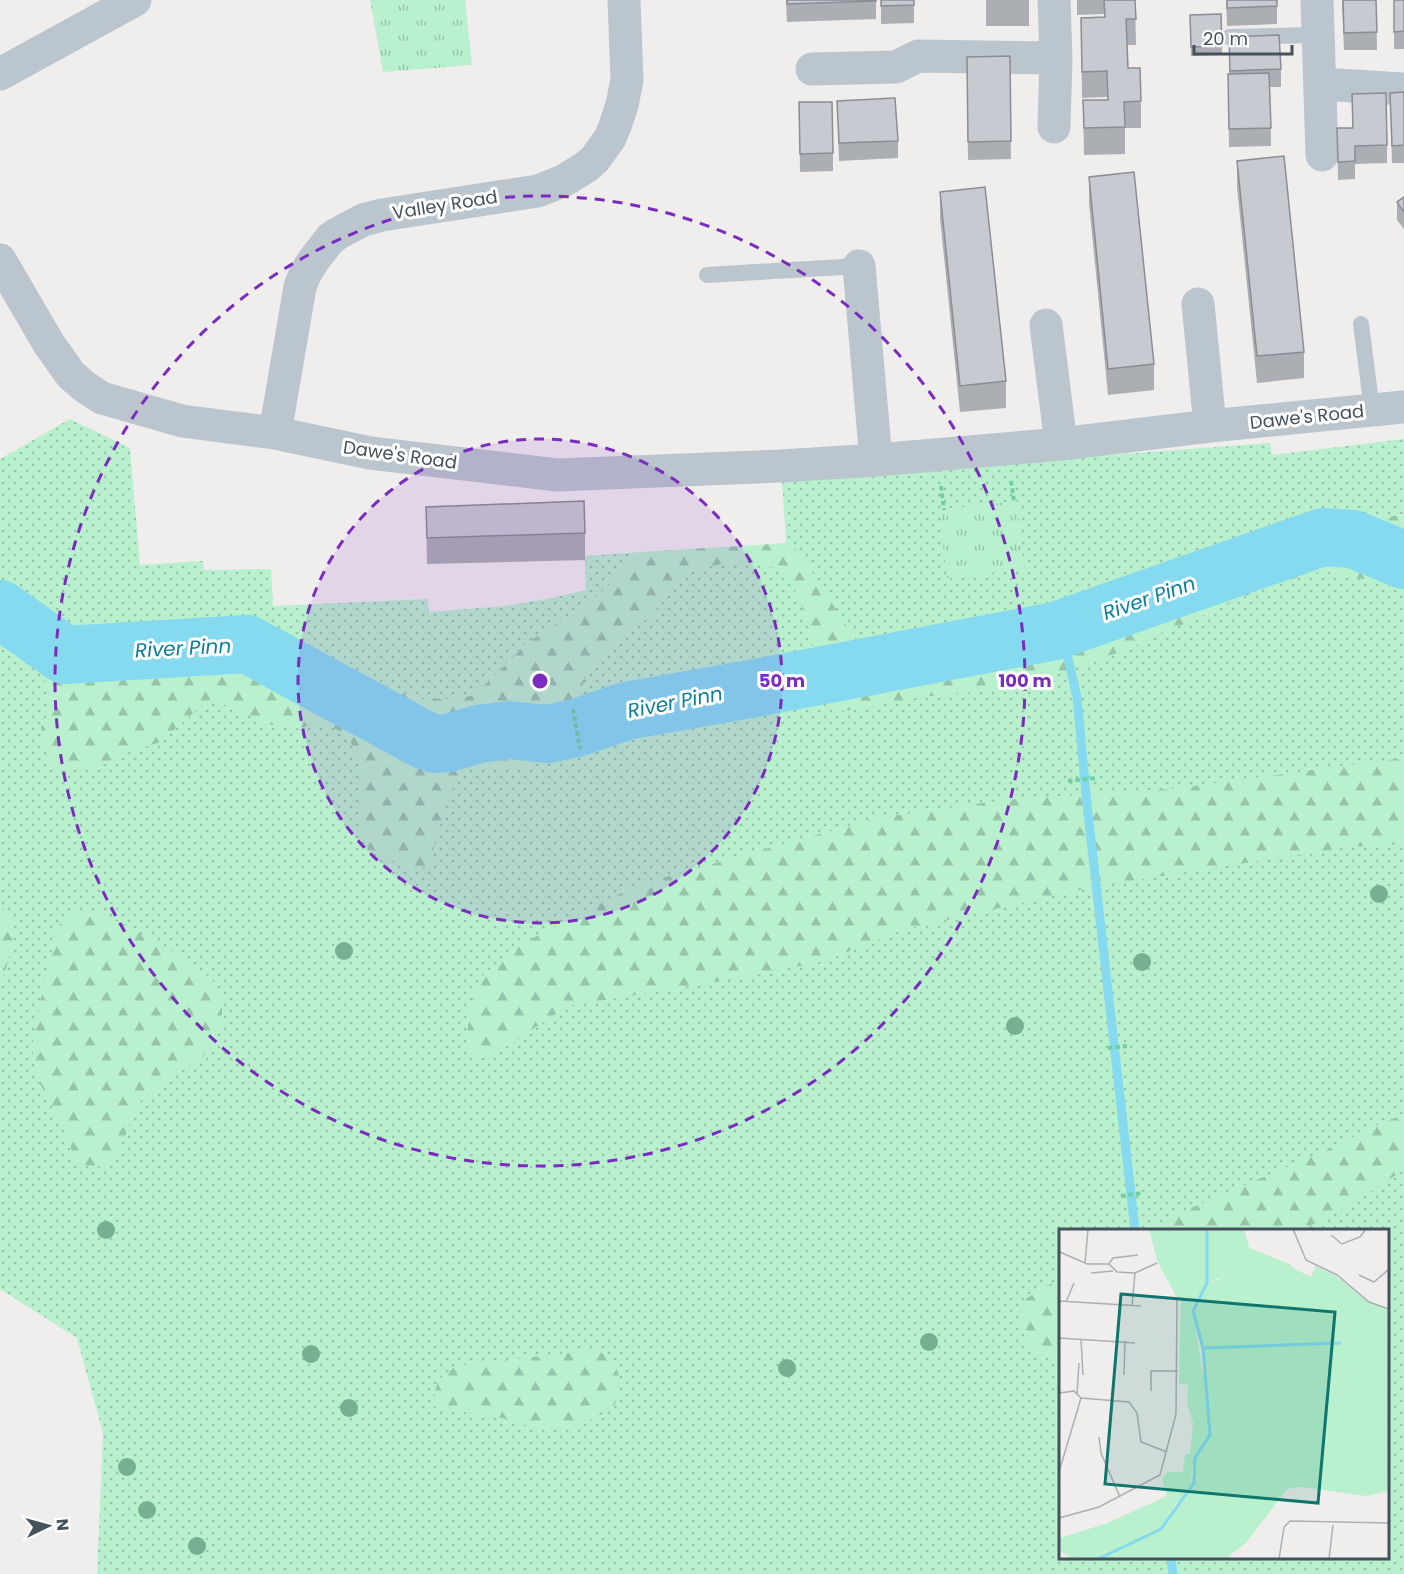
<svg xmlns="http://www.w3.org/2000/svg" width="1404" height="1574" font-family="Poppins,sans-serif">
  <defs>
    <pattern id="grass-dots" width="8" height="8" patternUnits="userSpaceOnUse" patternTransform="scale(1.5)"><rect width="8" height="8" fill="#b9f0ce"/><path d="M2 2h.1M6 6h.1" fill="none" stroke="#98c5aa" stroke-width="1.8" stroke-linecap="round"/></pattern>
    <pattern id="forest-firs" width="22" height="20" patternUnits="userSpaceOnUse" patternTransform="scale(1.5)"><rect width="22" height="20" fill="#b9f0ce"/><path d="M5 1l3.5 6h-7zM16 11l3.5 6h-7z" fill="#98c5aa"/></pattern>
    <pattern id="park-tufts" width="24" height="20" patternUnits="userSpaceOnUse" patternTransform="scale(1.5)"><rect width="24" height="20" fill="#b9f0ce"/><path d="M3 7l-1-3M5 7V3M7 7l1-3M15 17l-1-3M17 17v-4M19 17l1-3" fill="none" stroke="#98c5aa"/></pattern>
  </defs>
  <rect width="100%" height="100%" fill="#f0eded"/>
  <!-- grass -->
  <path fill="url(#grass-dots)" fill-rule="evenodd" d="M70,419L130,448L140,565L203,561L204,570L271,569L273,606L428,599L429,612L505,606L547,599L586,590L585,556L641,552L624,563L609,585L597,597L527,643L488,682L471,697L453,699H421L345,679L321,670L449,729L592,614L711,558L787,559L782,479L1270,443L1272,455L1404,439V514L1274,540L1052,622L985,637L916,633L900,637L884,644L873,647L863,646L866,666L1055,631L1323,537L1404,560V1574H97L103,1433L77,1338L0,1289V601L66,647L191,638L114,626L83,627L56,622L30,607L0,582V459ZM1060,1230H1388V1558H1060Z"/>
  <!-- forest -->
  <path fill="url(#forest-firs)" d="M1404,514V590L1379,582L1324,571L1305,575L1262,589L1128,649L1059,673L990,690L921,697L853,710L839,711L831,705L824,694L809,628L798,595L780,570L757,563L734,561L683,573L667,592L653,615L617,639L585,678L579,699L565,711L563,724L551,747L531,766L507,769L481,765L461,774L451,792L444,811L430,861L426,866L414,870L393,861L369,849L363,836L360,822L359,760L351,743L338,730L324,724L297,728L265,724L235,708L208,700L160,742L121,755L100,765L62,771L51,761L44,747L41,727L49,712L44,676L37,644L0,618V582L30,607L56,622L83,627L114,626L194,639L229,636L250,638L274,645L314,667L345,679L421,699H453L471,696L488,682L527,643L597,597L609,585L624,563L641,552L787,543L799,552L857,642L863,646L873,647L884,644L900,637L916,633L985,637L1052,622L1274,540Z
    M1404,758V844L1349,847L1097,886L902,930L825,961L745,977L568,1006L490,1057L482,1058L474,1055L469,1050L467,1044L469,1011L481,977L519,945L637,885L877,818L1004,800L1171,789Z
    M0,907L12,916C15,938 9,964 0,984Z
    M91,911L122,923L170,950L212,979L222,1002V1026L203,1057L171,1077L138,1103L126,1134L110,1165C97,1168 88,1167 75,1161L65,1129L37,1078L32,1047L44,982L51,959L53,936L67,912Z
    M1404,1115V1170L1346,1207L1302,1230H1145C1200,1202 1258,1180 1315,1155C1345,1143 1373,1124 1404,1115Z
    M1060,1278V1355L1037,1354C1021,1333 1017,1327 1024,1300Z
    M584,1351L607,1353L615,1365L622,1383L614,1407L599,1416L571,1427L536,1428L502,1418L435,1407V1393L438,1380L456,1366Z"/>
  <!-- park -->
  <path fill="url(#park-tufts)" d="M370,0H465L472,65L383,72Z
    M1017,501L1024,569L947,578L939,510Z"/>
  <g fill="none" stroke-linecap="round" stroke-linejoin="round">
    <!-- stream -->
    <path stroke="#85daef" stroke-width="9" d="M1061,629L1077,697L1087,804L1135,1230
      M1171,1558L1173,1574"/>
    <!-- river -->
    <path stroke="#85daef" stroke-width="58" d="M0,609L65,655L247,644L426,741L435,744L448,743L478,734L509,730L547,734L576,728L626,711L761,687L1055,631L1323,537L1353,539L1404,560"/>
    <!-- path -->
    <path stroke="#70cf9f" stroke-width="4" stroke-dasharray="4.5 3" stroke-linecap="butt" d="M1011,481L1014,501
      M941,486L944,510
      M573,709L580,749
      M1068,781L1096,778
      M1108,1048L1127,1046
      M1121,1196L1142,1193"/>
    <!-- lane -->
    <path stroke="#bbc5cd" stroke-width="16" d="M1229,37L1318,35
      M707,275L859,266
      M1361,324L1372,410"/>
    <!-- street -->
    <path stroke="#bbc5cd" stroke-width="33" d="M1054,0L1056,58L1054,127
      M1317,0L1322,155
      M812,69L896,67L918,56L1056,58
      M0,74L135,0
      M1320,84L1404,89
      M0,260L49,344L71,375L85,387L102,398L182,421L275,433L370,453L557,475L781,466L876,460L1061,444L1210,426L1404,407
      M859,266L876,460
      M1198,304L1210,426
      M1046,325L1061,444
      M275,433L300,287L305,274L313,261L330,239L337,234L363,220L382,215L538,191L563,181L586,167L595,159L610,138L615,126L622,105L627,80L624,0"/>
  </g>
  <!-- trees -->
  <g fill="#76b092">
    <circle cx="1379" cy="894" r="9"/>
    <circle cx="344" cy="951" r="9"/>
    <circle cx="1142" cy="962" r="9"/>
    <circle cx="1015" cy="1026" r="9"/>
    <circle cx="106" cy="1230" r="9"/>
    <circle cx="929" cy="1342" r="9"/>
    <circle cx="311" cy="1354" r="9"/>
    <circle cx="787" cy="1368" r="9"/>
    <circle cx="349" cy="1408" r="9"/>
    <circle cx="127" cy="1467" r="9"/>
    <circle cx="147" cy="1510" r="9"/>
    <circle cx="197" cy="1546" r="9"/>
  </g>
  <!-- wall -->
  <path fill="#abaeb3" d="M786,0H876V19L787,22Z
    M881,0H914V23L881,24Z
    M986,0H1029V26H986Z
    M1077,0H1135L1136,45H1127L1128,68L1141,101V128H1125V154L1084,155L1083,100H1107V97L1082,98L1081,18L1104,17V14L1077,15Z
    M1226,0H1277V24L1227,26Z
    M1342,0H1376L1377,50H1344Z
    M1394,0H1404V49H1394Z
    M1221,14L1222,55L1191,56L1190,15Z
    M1229,37L1281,69V87H1270L1271,146L1229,147L1228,92V74H1229Z
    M1010,56L1011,159L968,160L967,57Z
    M1404,92V163H1392L1390,93Z
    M1352,94L1387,145V163L1355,164V179L1338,180L1337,128H1352Z
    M837,101L898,141V158L839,161Z
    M799,102L833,153V171L800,172Z
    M1237,161L1304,352V378L1257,383L1237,187Z
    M1089,177L1154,364V390L1108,395L1089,203Z
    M940,192L1006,381V408L960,412L940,218Z
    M1404,197V229L1397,220V202Z
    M426,507L585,533V560L427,564Z"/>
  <!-- building -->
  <path fill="#c7cad0" stroke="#8b8d92" stroke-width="1.5" d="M787,0H876V1L787,4Z
    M881,0H914V5L881,6Z
    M1104,0H1135L1136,19H1126L1128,68H1140L1141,101L1124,102L1125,127L1084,128L1083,100H1108L1107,71L1082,72L1081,18L1105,17Z
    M1227,0H1277V6L1227,8Z
    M1343,0H1376L1377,32L1344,33Z
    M1394,0H1404V31L1394,32Z
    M1221,14L1222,46L1191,47L1190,15Z
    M1279,35L1281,69L1230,71L1229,37Z
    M1010,56L1011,141L968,142L967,57Z
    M1269,73L1271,128L1229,129L1228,74Z
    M1404,92V145L1392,146L1390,93Z
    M1386,93L1387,145L1355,146V161L1338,162L1337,128H1353L1352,94Z
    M895,98L898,141L839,143L837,101Z
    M799,102H832L833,153L800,154Z
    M1284,156L1304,352L1257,356L1237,161Z
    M1134,172L1154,364L1108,369L1089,177Z
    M985,187L1006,381L960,386L940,192Z
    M1404,197V212L1397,202Z
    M584,501L585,533L427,538L426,507Z"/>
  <!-- distance rings -->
  <circle cx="540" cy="681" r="242" fill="#7b2cbf" fill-opacity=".12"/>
  <g fill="none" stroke="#7b2cbf" stroke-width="3" stroke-dasharray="10 8">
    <circle cx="540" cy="681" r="242"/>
    <circle cx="540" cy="681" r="485"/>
  </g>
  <g text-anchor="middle" stroke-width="6" stroke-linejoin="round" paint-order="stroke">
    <!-- street labels -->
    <g font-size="18" fill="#45515b" stroke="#fff">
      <text transform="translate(445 205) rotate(-9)" y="6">Valley Road</text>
      <text transform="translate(1307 417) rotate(-6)" y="6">Dawe's Road</text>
      <text transform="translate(400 455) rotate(8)" y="6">Dawe's Road</text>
    </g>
    <!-- water labels -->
    <g font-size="20" font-style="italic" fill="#087f9c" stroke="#fff">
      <text transform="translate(1149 598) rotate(-19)" y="7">River Pinn</text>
      <text transform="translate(183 648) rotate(-3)" y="7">River Pinn</text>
      <text transform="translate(675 702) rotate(-11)" y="7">River Pinn</text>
    </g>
  </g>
  <!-- overview -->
  <g transform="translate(1059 1229)">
    <rect width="330" height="330" fill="#f0eded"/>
    <path d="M221,32L252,48L257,37L310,73L330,80V262L307,267L241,258L228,260L187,314L166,330H39L102,299L134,254V239L131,255L101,295L29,329L2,323L0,309L46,295L108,267L103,250L108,243H124L126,225H131L134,194L128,175L146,199L143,216L150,203L130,165L131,155H120L122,69H132L144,146V119L134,82L148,54Z" fill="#b9f0ce"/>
    <path d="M185,0L190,19L233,36L223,41L206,40L200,46L184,44L179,57L171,48L157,50L150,53L141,75L139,85L150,119L152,150L132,156V169L156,192V202L169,209L165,215L148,220L143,235L151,256L134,258L127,266L144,275L139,279L129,272L118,274L102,299L39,330H14L2,323L29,329L100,295L131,255L146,202L128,175L129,155L144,146V129L132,69H118ZM257,37L277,47L310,74L330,81V94L298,80L252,48ZM172,64L177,69L179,117L193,204L180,196L167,146L165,74ZM217,73L241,115L242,130L238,132L225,112L214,79ZM312,91L326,104L330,117L308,92ZM241,187L246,194L242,213L236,206V189ZM184,237L205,254L204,259L188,263L170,257Z" fill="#b9f0ce"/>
    <path d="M90,0H185L190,19L164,47L145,54L132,69H118L98,31Z" fill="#b9f0ce"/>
    <path fill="none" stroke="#85daef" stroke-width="3" d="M144,119L282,114M39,330L102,300L135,254L136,229L151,206L144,119L134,82L148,54V0"/>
    <path fill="none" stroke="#acafb3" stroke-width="1.5" d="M234,0L247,31L278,46L310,73L330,80M272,6L283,15L301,8L307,0M1,23L28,35H50L58,43L76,44L98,34M26,34L29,0M50,35L54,29L79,26M32,44L54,42M300,46L315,53L330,40M0,72L82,77M7,73L15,54M73,77L76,44M0,109L76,114M22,110L24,146M65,146L66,112M92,162V142H119M0,164L15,162L22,169L70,173L78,184L82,213L108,223M18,165L20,134M40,208L42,224L61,268M0,243L22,169M0,289L40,278L101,246L117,185L118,69M220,330L225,298L231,292L330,294M270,330L274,296"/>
    <path fill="#0f766e" fill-opacity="0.15" stroke="#0f766e" stroke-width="3" d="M62,65L276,83L259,274L46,255Z"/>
    <rect width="330" height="330" fill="none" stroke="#45515b" stroke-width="3"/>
  </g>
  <circle cx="540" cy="681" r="9" fill="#7b2cbf" stroke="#fff" stroke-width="3"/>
  <g font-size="18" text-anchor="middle" font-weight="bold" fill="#7b2cbf" stroke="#fff" stroke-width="6" stroke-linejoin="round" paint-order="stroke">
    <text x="782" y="687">50 m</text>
    <text x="1025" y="687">100 m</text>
  </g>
  <!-- north arrow -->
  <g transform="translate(48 1526) rotate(85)" stroke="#ffffff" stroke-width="4.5" paint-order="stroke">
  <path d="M0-4.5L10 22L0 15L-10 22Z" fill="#45515b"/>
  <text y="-9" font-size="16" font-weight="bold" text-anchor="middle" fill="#45515b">N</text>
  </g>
  <!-- scale -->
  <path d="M1194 45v9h98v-9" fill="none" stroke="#45515b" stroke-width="3"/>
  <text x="1203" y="45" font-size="18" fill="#45515b" stroke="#ffffff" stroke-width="4.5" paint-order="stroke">20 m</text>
</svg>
